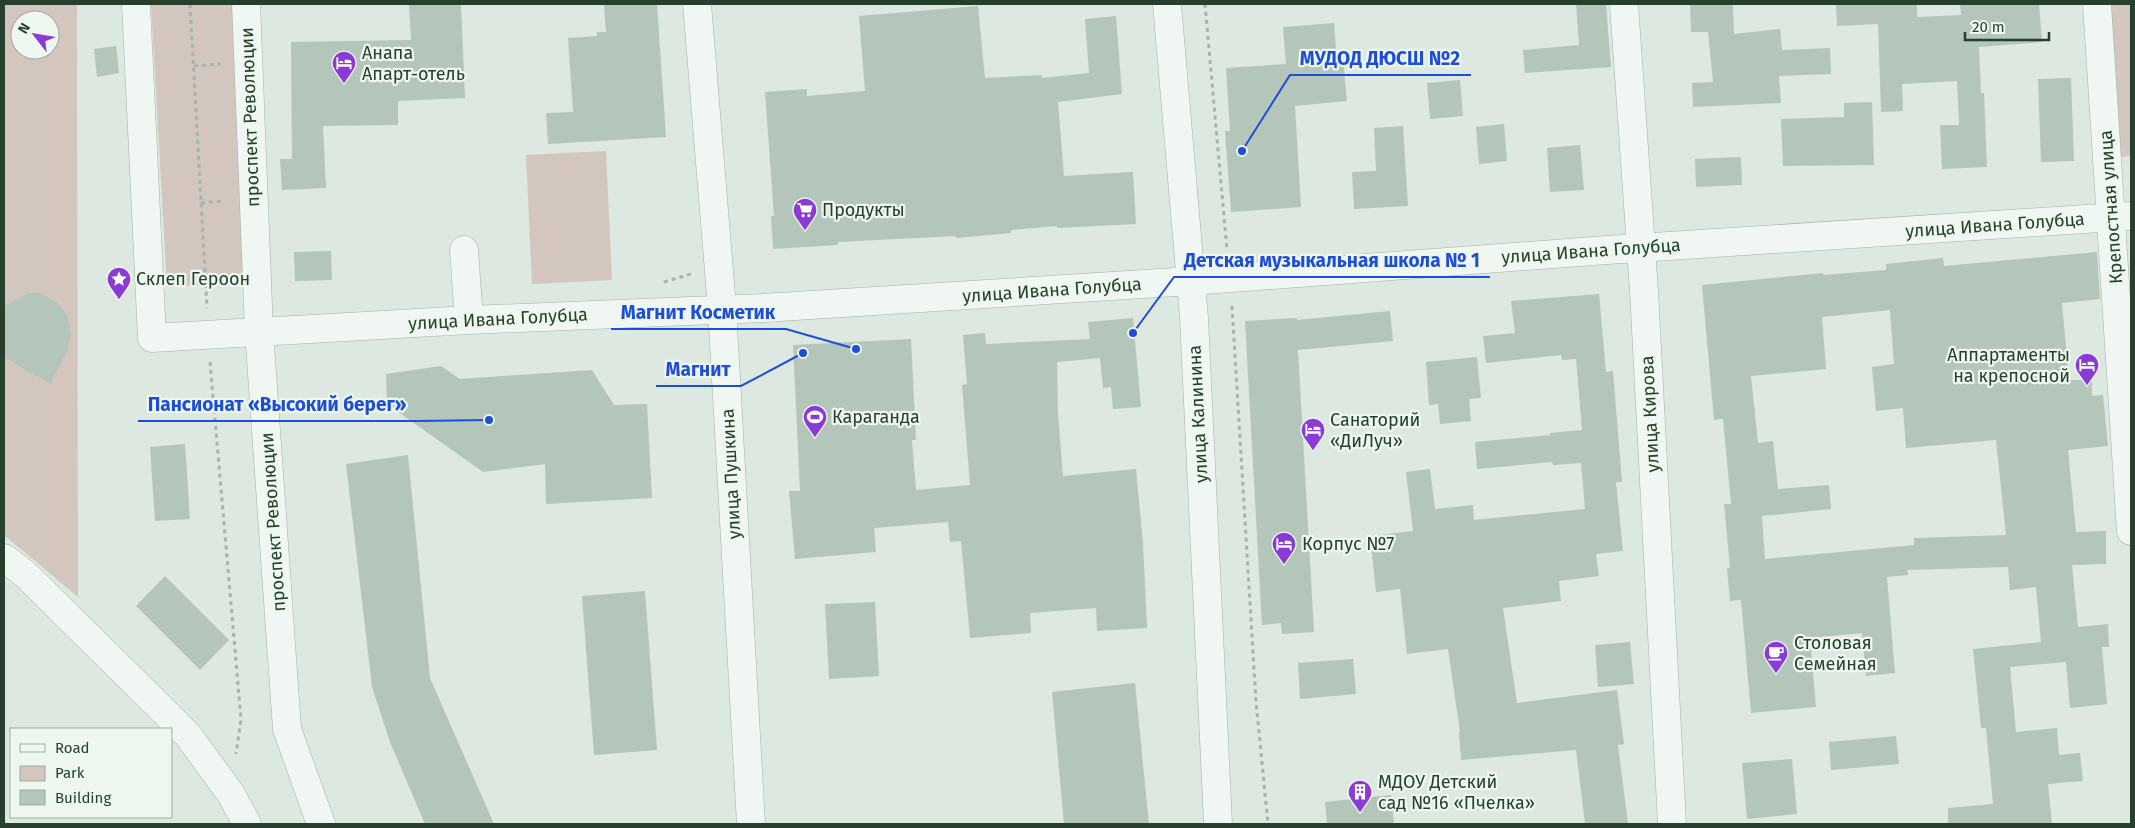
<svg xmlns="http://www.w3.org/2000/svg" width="2135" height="828" font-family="'Fira Sans',sans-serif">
  <rect width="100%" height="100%" fill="#dde8e0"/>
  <!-- green -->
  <path fill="#d2c6be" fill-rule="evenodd" d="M4,4H77L78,597L4,535ZM20,20H50V50H20Z
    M151,4H234L248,282L167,287Z
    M2111,4H2131V156L2120,157Z
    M606,151L612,280L532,284L526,155Z"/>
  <!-- building -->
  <path fill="#b4c5b9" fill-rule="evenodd" d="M409,4H461L465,98L398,101V125L323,126L326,188L282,190L280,159H292L291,42L411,40Z
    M604,4H657L666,137L548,144L546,113L573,112L568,38L597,36V32H606Z
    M1576,4H1606L1611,67L1525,73L1523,50L1579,45Z
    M1690,4H1733L1734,34L1780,29L1782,50L1830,48L1831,74L1779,76L1781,103L1693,107L1692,83L1713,82L1708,32H1691Z
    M1836,4H1917V17L1961,15L1960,4H2039L2042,42L1979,47L1981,93H1984L1987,167L1942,169L1940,125H1959L1957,81L1902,84L1903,111L1881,112L1878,24L1837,26Z
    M978,6L985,78L1042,75V78L1089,73L1085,19L1116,16L1122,94L1058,102L1064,176L1133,172L1136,224L1057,228V226L1011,230V233L956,238V236L838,242V245L773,249L771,216H774L765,92L807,89V96L865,91L859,16Z
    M1334,23L1337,60L1343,59L1347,101L1295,106L1301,207L1231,212L1225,131H1230L1226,68L1286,64L1283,27Z
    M116,46L119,73L97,77L94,49Z
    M2071,78L2074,161L2041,162L2038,79Z
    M1460,80L1463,116L1430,119L1427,83Z
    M1872,102L1874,165L1783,166L1781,119L1844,117V103Z
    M1504,124L1507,161L1479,164L1476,127Z
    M1403,126L1408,206L1354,209L1352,172L1376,171L1374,128Z
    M1580,145L1584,190L1550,192L1547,148Z
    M1741,157L1742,185L1696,187L1695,159Z
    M331,251L332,280L295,281L294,252Z
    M2097,252L2100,299L2062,303L2069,380H2092V396L2103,395L2108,446L2068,450L2076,532L2106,531V564L2072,565L2078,627L2108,624L2109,647H2102L2107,704L2070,708L2066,662L2010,667L2016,732L2057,728L2059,755L2080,753L2083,781L2048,784L2052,824H1948V808L1993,804L1986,728H1981L1973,649L2041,642L2036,587L2010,590L2008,567L1907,570L1908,575L1887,577L1895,673L1866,676L1862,633L1810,638L1816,707L1751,713L1741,600L1730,601L1727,568H1730L1724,504H1731L1723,419L1714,420L1702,285L1823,273V275L1886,270V264L1943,258L1944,266ZM1890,310L1894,364L1872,367L1876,411L1903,408L1906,448L1996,440L2006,535L1914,538V545L1765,559L1762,516L1831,509L1829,485L1778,489L1773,441L1758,443L1751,376L1826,369L1822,317Z
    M28,293H41L57,303L68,316L71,335L66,353L50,384L4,357V306Z
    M1599,294L1606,372L1613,371L1622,482H1616L1623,551L1596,554L1599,576L1559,581L1561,601L1503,608L1517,703L1617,690L1624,744L1618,745L1628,824H1585L1576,750L1461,760L1459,732H1460L1448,649L1407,654L1400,589L1376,592L1370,536L1413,531L1406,472L1430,469L1435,509L1473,505L1474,520L1585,509L1581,463L1553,465L1552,462L1477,469L1475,442L1550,435V433L1582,430L1576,359L1562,360L1561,355L1486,363L1483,336L1515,333L1511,301Z
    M1390,311L1393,341L1298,350L1314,632L1282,634L1281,623L1262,625L1245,321L1297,318V320Z
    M1133,318L1141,407L1113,409L1111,387L1103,388L1100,358L1057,362L1058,413L1063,476L1136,469L1143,543L1147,628L1097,631L1096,608L1030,613L1031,633L970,638L961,541L950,542L948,522L874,528L876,552L795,559L789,491H800L793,345L911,339L916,440H912L916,490L970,485L962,385L967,384L963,335L985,333L986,344L1090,339L1088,322Z
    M1477,357L1481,398L1469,399L1471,421L1440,424L1438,404L1429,405L1426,362Z
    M441,366L460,379L592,370L614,405L647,404L652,498L546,504L545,464L483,472L387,404L386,374Z
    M185,444L190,519L155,521L150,447Z
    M408,455L430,678L494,824H425L390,742L372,687L346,464Z
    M165,576L229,640L200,670L136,606Z
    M645,591L657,750L594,755L582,596Z
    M875,602L879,676L829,679L825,604Z
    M1630,642L1634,684L1598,687L1595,645Z
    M1353,659L1356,694L1300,699L1298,663Z
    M1135,683L1149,824H1064L1052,692Z
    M1896,736L1899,764L1831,770L1829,742Z
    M1792,759L1797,814L1747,819L1742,763Z
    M1391,795L1394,824H1327L1325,802Z"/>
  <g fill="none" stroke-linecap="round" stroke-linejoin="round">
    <defs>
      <path id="minor" d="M136,4L152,338L469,320L763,308L1191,281L1607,250L2131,216
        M246,4L259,331L287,729L321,824
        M697,4L722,308L751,824
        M1167,4L1194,318L1218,824
        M1624,4L1644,291L1672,824
        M2097,4L2131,531
        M464,250L469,320
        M4,558L25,574L187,734L231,794L247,824"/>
    </defs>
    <!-- minor casing -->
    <use href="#minor" stroke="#a2b2a7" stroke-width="29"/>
    <!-- path -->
    <path stroke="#a7b4ab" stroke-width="3" stroke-dasharray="4 4" stroke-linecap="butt" d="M190,4L207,308
      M1205,4L1227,250
      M194,66L221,64
      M201,203L225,201
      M664,282L691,274
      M1232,306L1256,702L1268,824
      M210,362L241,719L236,754"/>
    <!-- minor -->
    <use href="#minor" stroke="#f0f6f2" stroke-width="28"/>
  </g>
  <!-- icons -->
  <defs>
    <symbol id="hotel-pin" viewBox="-11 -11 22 30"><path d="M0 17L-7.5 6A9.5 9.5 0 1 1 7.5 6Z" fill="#8a3ad6" stroke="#edf6ef"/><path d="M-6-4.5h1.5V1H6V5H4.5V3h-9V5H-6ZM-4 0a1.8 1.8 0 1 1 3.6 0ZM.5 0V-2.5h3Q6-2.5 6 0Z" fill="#fff"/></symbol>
    <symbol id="supermarket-pin" viewBox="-11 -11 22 30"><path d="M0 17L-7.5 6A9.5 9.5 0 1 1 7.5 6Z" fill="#8a3ad6" stroke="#edf6ef"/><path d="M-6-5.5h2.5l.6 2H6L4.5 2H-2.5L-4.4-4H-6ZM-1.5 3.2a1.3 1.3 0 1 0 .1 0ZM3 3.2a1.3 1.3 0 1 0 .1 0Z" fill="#fff"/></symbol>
    <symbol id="sight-pin" viewBox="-11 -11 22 30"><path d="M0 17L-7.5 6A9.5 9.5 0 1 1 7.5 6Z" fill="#8a3ad6" stroke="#edf6ef"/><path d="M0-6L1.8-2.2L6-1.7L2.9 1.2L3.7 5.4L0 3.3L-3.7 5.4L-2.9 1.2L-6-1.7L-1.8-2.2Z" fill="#fff"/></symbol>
    <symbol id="stadium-pin" viewBox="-11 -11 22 30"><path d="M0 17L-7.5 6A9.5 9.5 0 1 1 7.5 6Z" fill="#8a3ad6" stroke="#edf6ef"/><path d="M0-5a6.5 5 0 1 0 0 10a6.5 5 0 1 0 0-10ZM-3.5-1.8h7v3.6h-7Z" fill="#fff"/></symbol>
    <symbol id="cafe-pin" viewBox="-11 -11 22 30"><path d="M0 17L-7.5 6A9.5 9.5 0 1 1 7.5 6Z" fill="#8a3ad6" stroke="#edf6ef"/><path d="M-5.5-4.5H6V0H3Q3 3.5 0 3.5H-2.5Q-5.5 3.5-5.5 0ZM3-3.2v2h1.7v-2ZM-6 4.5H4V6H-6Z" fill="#fff"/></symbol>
    <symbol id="building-pin" viewBox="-11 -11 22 30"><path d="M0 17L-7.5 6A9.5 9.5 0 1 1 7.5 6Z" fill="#8a3ad6" stroke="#edf6ef"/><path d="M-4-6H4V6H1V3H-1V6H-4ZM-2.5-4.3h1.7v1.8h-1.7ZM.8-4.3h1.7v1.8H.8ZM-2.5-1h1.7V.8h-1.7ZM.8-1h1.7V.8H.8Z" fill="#fff"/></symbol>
  </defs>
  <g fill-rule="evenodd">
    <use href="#hotel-pin" x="330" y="49" width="28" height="38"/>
    <use href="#supermarket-pin" x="791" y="196" width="28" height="38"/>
    <use href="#sight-pin" x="105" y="265" width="28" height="38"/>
    <use href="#hotel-pin" x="2073" y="351" width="28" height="38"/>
    <use href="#stadium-pin" x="801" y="403" width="28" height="38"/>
    <use href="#hotel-pin" x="1299" y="416" width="28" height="38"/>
    <use href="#hotel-pin" x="1270" y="530" width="28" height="38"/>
    <use href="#cafe-pin" x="1762" y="639" width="28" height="38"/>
    <use href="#building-pin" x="1346" y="778" width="28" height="38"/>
  </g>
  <g text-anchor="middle" stroke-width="4.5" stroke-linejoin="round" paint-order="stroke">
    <!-- poi labels -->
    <g font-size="18" fill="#26402d" stroke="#edf6ef" text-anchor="start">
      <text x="362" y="59">Анапа<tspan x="362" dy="21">Апарт-отель</tspan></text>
      <text x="822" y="216">Продукты</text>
      <text x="136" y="285">Склеп Героон</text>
      <text x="2070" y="361" text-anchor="end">Аппартаменты<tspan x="2070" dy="21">на крепосной</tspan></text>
      <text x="832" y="423">Караганда</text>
      <text x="1330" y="426">Санаторий<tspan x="1330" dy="21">«ДиЛуч»</tspan></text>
      <text x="1302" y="550">Корпус №7</text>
      <text x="1794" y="649">Столовая<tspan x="1794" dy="21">Семейная</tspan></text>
      <text x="1378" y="788">МДОУ Детский<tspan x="1378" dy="21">сад №16 «Пчелка»</tspan></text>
    </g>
    <!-- street labels -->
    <g font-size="18" fill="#26402d" stroke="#edf6ef">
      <text transform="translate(250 117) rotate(-92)" y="6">проспект Революции</text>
      <text transform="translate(2111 207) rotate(-94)" y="6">Крепостная улица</text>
      <text transform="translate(1995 225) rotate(-4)" y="6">улица Ивана Голубца</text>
      <text transform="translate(1591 251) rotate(-4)" y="6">улица Ивана Голубца</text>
      <text transform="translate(1052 290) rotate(-4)" y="6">улица Ивана Голубца</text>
      <text transform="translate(498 319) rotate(-3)" y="6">улица Ивана Голубца</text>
      <text transform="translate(1198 414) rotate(-93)" y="6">улица Калинина</text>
      <text transform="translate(1650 414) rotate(-93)" y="6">улица Кирова</text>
      <text transform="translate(731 474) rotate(-93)" y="6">улица Пушкина</text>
      <text transform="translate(273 522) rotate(-94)" y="6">проспект Революции</text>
    </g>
  </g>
  <!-- callouts -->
  <path fill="none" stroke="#1d4ed8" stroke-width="2" d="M1242 151L1290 75H1471M1133 333L1174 277H1490M856 349L786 329H611M803 353L741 386H656M489 420L417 421H138"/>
  <g fill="#1d4ed8" stroke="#edf6ef" stroke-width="2">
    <circle cx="1242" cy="151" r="5"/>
    <circle cx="1133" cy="333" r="5"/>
    <circle cx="856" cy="349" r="5"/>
    <circle cx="803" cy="353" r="5"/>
    <circle cx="489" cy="420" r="5"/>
  </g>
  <g font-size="19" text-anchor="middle" font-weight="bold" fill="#1d4ed8" stroke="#edf6ef" stroke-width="4.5" stroke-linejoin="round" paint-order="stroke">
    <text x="1380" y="65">МУДОД ДЮСШ №2</text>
    <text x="1332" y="267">Детская музыкальная школа № 1</text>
    <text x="698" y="319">Магнит Косметик</text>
    <text x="698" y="376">Магнит</text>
    <text x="277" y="411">Пансионат «Высокий берег»</text>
  </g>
  <!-- border -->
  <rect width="2135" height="828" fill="none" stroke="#26402d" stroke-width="10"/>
  <!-- legend -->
  <rect x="10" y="728" width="162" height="90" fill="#edf6ef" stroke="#9dada1"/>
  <rect x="20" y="744" width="25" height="8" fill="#f0f6f2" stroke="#9dada1"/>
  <text x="55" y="753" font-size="15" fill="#26402d">Road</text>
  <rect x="20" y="766" width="25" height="15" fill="#d2c6be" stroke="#9dada1"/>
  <text x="55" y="778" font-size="15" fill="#26402d">Park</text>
  <rect x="20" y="790" width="25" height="15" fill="#b4c5b9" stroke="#9dada1"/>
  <text x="55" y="803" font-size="15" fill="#26402d">Building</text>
  <!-- north arrow -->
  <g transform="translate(35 35) rotate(301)"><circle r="24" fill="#edf6ef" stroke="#9dada1"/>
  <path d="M0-4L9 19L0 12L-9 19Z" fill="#8a3ad6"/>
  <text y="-8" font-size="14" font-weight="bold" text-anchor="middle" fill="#26402d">N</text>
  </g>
  <!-- scale -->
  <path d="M1965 32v8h84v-8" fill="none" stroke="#26402d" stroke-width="2.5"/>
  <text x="1972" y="32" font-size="15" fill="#26402d" stroke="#edf6ef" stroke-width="4" paint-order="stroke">20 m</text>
</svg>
